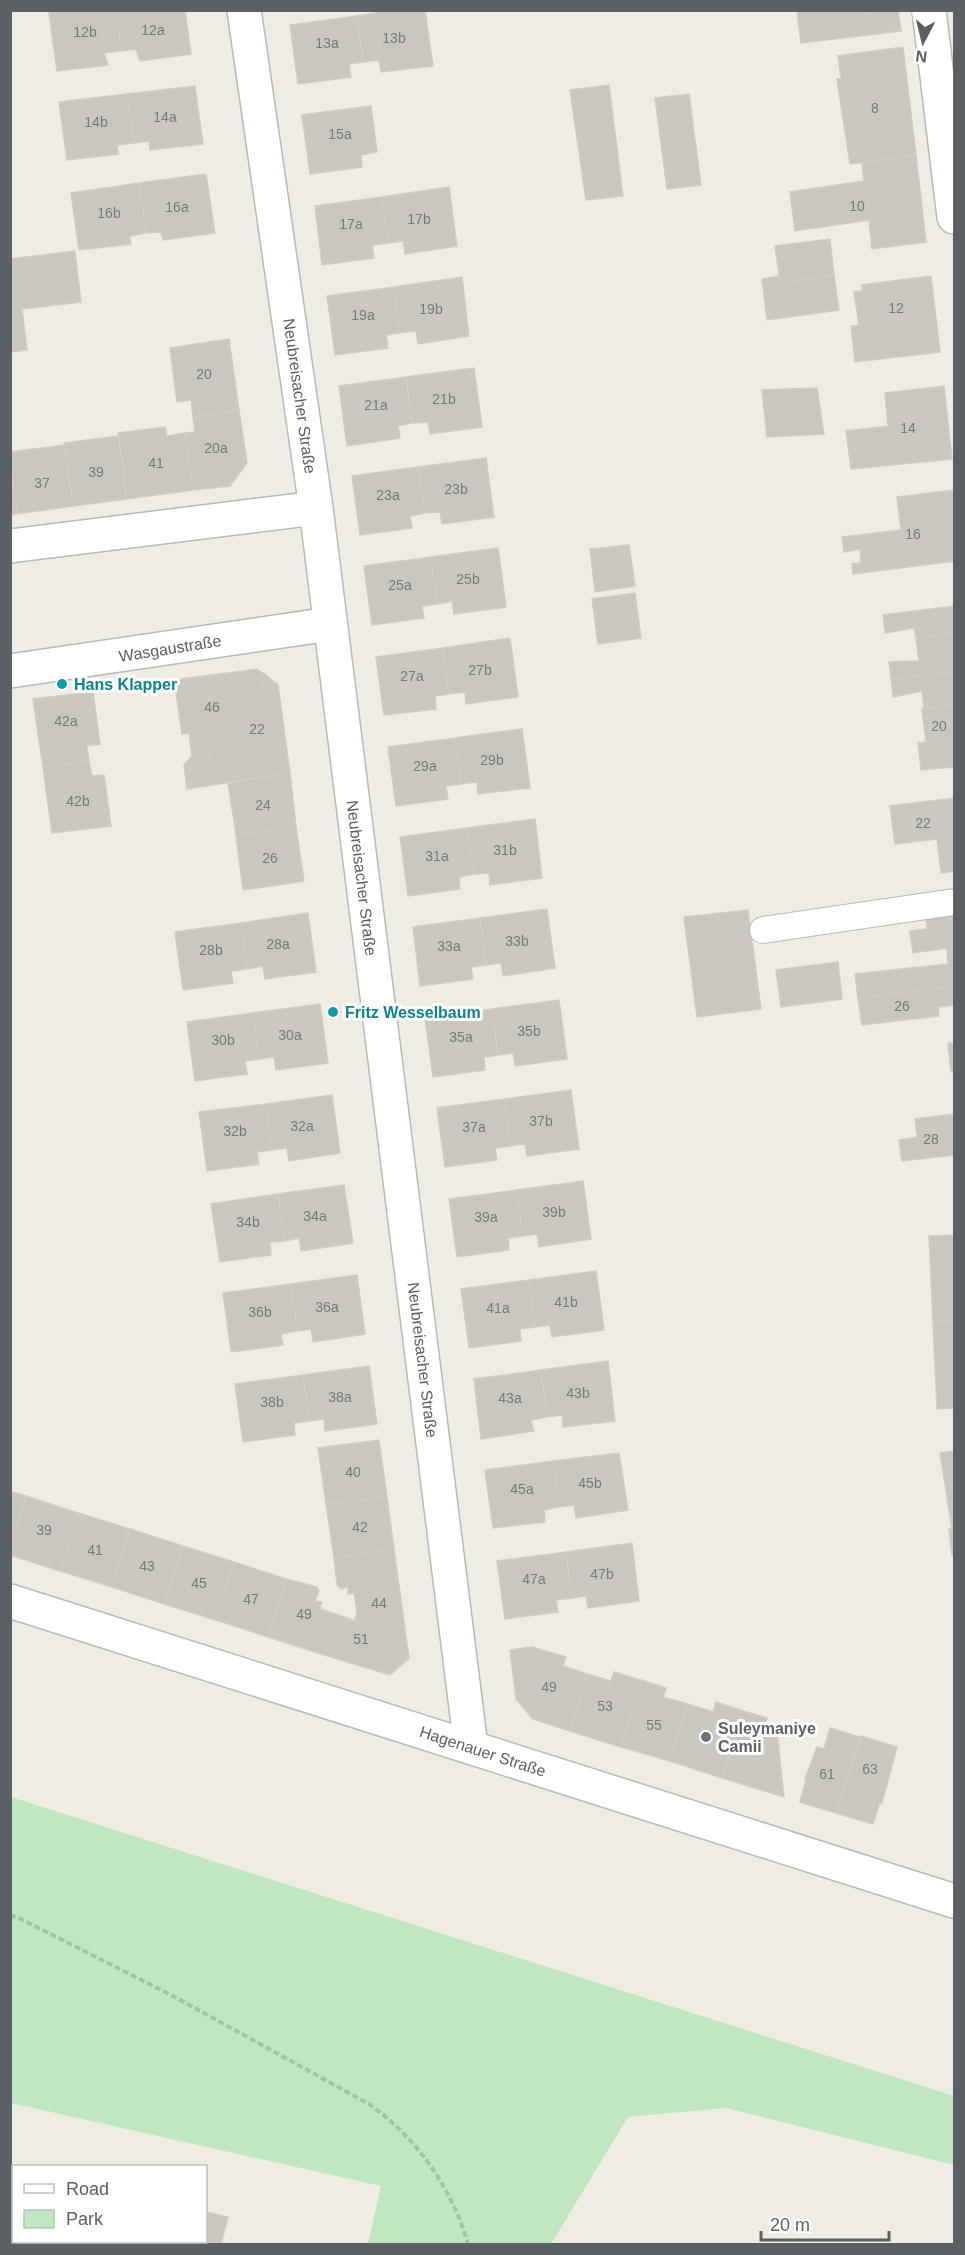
<svg xmlns="http://www.w3.org/2000/svg" width="965" height="2255" font-family="Arial,sans-serif">
  <rect width="100%" height="100%" fill="#efece3"/>
  <!-- green -->
  <path fill="#c1e7bf" d="M11,1797L954,2096V2165L726,2108L628,2117L551,2244H368L381,2186L11,2103Z"/>
  <!-- building -->
  <path fill="#cac6c0" stroke="#d3cdc1" stroke-width="1.5" d="M67,10H116L121,51L104,53L108,65L57,71L49,13Z
    M116,10H185L191,54L140,61L136,49L121,51Z
    M395,10H425L433,66L381,72L379,60L363,62L357,16Z
    M797,10H861L901,31L801,43Z
    M861,10H898L901,31Z
    M357,16L363,62L349,64L351,77L298,84L290,25Z
    M903,47L916,155L850,164L837,79H841L838,56Z
    M609,85L623,196L586,200L570,90Z
    M195,86L203,144L150,150L149,141L134,143L127,94Z
    M127,94L134,143L117,145L118,154L67,160L59,102Z
    M689,94L701,185L667,189L655,98Z
    M371,106L377,152L361,155L362,167L310,174L302,115Z
    M916,155L926,242L872,249L869,220L795,231L790,192L864,181L862,162Z
    M206,174L215,233L163,240L161,232L146,233L139,183Z
    M139,183L146,233L130,236L131,244L79,250L71,193Z
    M449,187L457,246L405,254L403,241L388,243L382,197Z
    M382,197L388,243L372,245L374,258L322,265L315,206Z
    M830,239L834,275L780,283L775,246Z
    M75,251L81,302L22,309L27,350L10,352V259Z
    M834,275L839,310L767,320L762,279L779,276L780,283Z
    M931,276L940,352L855,362L851,326L859,325L854,292L862,291V285Z
    M462,277L469,336L418,344L416,331L400,333L394,287Z
    M394,287L400,333L386,335L388,348L335,355L327,296Z
    M229,339L239,410L193,417L191,400L177,402L170,348Z
    M474,368L482,427L430,434L428,422L412,423L406,377Z
    M406,377L412,423L398,426L400,438L347,446L339,386Z
    M944,386L952,459L851,469L846,431L888,426L885,393Z
    M817,388L824,434L767,437L762,390Z
    M239,410L247,463L230,486L193,490L185,433L195,432L193,417Z
    M165,427L167,436L185,433L193,490L127,499L118,433Z
    M119,436L127,499L73,506L64,443Z
    M65,445L73,506L17,514L10,452Z
    M486,458L494,517L442,524L440,512L425,513L418,467Z
    M10,461L17,514L10,515Z
    M418,467L425,513L410,516L412,528L360,535L352,476Z
    M954,490V561L853,574L852,564L861,563L860,549L844,552L842,537L901,530L897,497Z
    M629,545L635,586L595,592L590,549Z
    M498,548L506,607L454,614L452,601L437,604L431,557Z
    M431,557L437,604L422,606L424,618L372,625L364,566Z
    M635,593L641,638L598,644L592,599Z
    M954,606V633L916,638L914,628L885,633L883,615Z
    M954,633V672L891,679L889,662L919,661L916,638Z
    M510,638L518,697L466,704L465,692L449,694L443,648Z
    M443,648L449,694L435,696L436,709L384,715L376,657Z
    M257,669L267,676L187,789L184,765L192,756L189,733L182,734L174,680Z
    M954,672V705L924,709L922,691L893,697L891,679Z
    M267,676L278,685L290,773L187,789Z
    M93,692L100,744L87,746L89,761L43,767L33,699Z
    M954,705V767L921,770L918,743L926,742L922,709Z
    M522,729L530,788L478,794L477,782L461,784L455,738Z
    M455,738L461,784L446,786L448,799L396,806L388,747Z
    M89,761L92,776L104,775L111,826L52,833L43,767Z
    M290,773L296,827L236,835L228,782Z
    M954,798V871L941,873L937,839L895,844L890,806Z
    M535,819L542,878L490,885L489,873L474,874L467,828Z
    M296,827L304,881L243,890L236,835Z
    M467,828L474,874L459,877L460,889L408,896L400,837Z
    M954,908V986L858,998L855,974L948,964L947,948L913,953L910,931L927,929L925,912Z
    M547,909L555,968L503,976L501,963L486,965L480,918Z
    M748,910L761,1009L697,1017L684,917Z
    M308,913L316,972L265,979L263,966L247,969L241,923Z
    M480,918L486,965L471,967L473,979L420,986L413,927Z
    M241,923L247,969L231,971L233,983L183,990L175,932Z
    M838,962L842,999L781,1007L776,970Z
    M954,986V1013V1005L938,1007L939,1016L862,1025L858,998Z
    M559,1000L567,1059L515,1066L513,1053L498,1055L492,1009Z
    M320,1004L328,1063L276,1070L274,1057L259,1059L253,1013Z
    M492,1009L498,1055L484,1057L485,1070L433,1077L425,1018Z
    M253,1013L259,1059L245,1061L247,1074L195,1081L187,1022Z
    M948,1043H954V1071L951,1072Z
    M571,1090L579,1149L527,1156L525,1144L510,1146L504,1099Z
    M332,1095L340,1153L289,1161L287,1148L272,1150L266,1104Z
    M504,1099L510,1146L495,1148L497,1160L445,1167L437,1108Z
    M266,1104L272,1150L257,1152L259,1164L207,1171L199,1112Z
    M954,1114V1155L902,1161L899,1140L917,1137L915,1119Z
    M583,1181L591,1239L539,1247L537,1234L523,1236L517,1190Z
    M344,1185L353,1243L301,1251L299,1238L284,1241L278,1194Z
    M517,1190L523,1236L508,1238L509,1250L457,1257L449,1199Z
    M278,1194L284,1241L270,1242L271,1255L220,1262L211,1204Z
    M954,1235V1320L933,1322L929,1236Z
    M596,1271L604,1330L552,1337L550,1325L535,1327L529,1280Z
    M357,1275L365,1334L313,1342L311,1329L297,1331L291,1284Z
    M529,1280L535,1327L520,1329L521,1341L469,1348L461,1289Z
    M291,1284L297,1331L281,1334L283,1345L231,1352L223,1293Z
    M954,1320V1408L937,1409L933,1322Z
    M608,1361L615,1421L563,1427L562,1415L547,1417L541,1370Z
    M369,1366L377,1424L325,1431L324,1419L309,1421L303,1375Z
    M541,1370L547,1417L531,1420L534,1431L481,1439L474,1379Z
    M303,1375L309,1421L294,1423L295,1435L243,1442L235,1384Z
    M379,1440L387,1497L326,1504L318,1448Z
    M954,1451V1554L952,1555L949,1529H952L940,1453Z
    M619,1453L628,1510L576,1518L574,1505L559,1507L553,1461Z
    M553,1461L559,1507L544,1510L545,1522L493,1528L485,1470Z
    M10,1491L26,1496L10,1547Z
    M26,1496L78,1513L60,1571L10,1555V1547Z
    M387,1497L394,1549L334,1558L326,1504Z
    M78,1513L130,1529L112,1587L60,1571Z
    M130,1529L183,1546L164,1604L112,1587Z
    M632,1543L639,1601L588,1608L586,1596L572,1598L566,1552Z
    M183,1546L234,1562L216,1620L164,1604Z
    M394,1549L409,1658L355,1621L357,1612L354,1593L348,1594V1587L341,1589L337,1585L334,1558Z
    M566,1552L572,1598L556,1600L558,1612L505,1619L497,1561Z
    M234,1562L286,1579L268,1637L216,1620Z
    M286,1579L317,1587L319,1591L315,1601L322,1602L320,1609L347,1618L334,1658L268,1637Z
    M347,1618L355,1621L409,1658L390,1675L334,1658Z
    M532,1647L566,1657L563,1666L587,1674L570,1731L533,1719L516,1699L510,1650Z
    M614,1672L641,1680L621,1747L570,1731L587,1674L611,1681Z
    M641,1680L666,1688L663,1697L688,1704L670,1761L621,1747Z
    M716,1702L743,1711L722,1778L670,1761L688,1704L713,1712Z
    M743,1711L767,1718L764,1728L777,1732L784,1797L722,1778Z
    M830,1728L860,1737L836,1813L800,1802L806,1780L805,1779L817,1747L824,1749Z
    M861,1736L897,1747L882,1803L880,1802L873,1824L836,1813Z
    M206,2212L228,2217L221,2244H122V2242H206Z
    M35,2242H122V2244H49Z"/>
  <g fill="none" stroke-linecap="round" stroke-linejoin="round">
    <defs>
      <path id="lane" d="M763,930L954,902"/>
      <path id="street" d="M244,10L316,508L471,1747
        M929,10L954,217
        M10,546L316,508
        M10,671L330,624
        M10,1601L954,1901"/>
    </defs>
    <!-- lane casing -->
    <use href="#lane" stroke="#b6babe" stroke-width="28"/>
    <!-- street casing -->
    <use href="#street" stroke="#b6babe" stroke-width="36"/>
    <!-- path -->
    <path stroke="#98c8a4" stroke-width="4" stroke-dasharray="6 3" stroke-linecap="butt" d="M10,1915L21,1919L173,1996L369,2104C417,2138 452,2188 468,2244
      M10,2227L14,2233
      M18,2242L20,2244"/>
    <!-- lane -->
    <use href="#lane" stroke="#fff" stroke-width="26"/>
    <!-- street -->
    <use href="#street" stroke="#fff" stroke-width="33"/>
  </g>
  <!-- markers -->
  <g fill="#0f9aa8" stroke="#fff" stroke-width="2">
    <circle cx="62" cy="684" r="6"/>
    <circle cx="333" cy="1012" r="6"/>
  </g>
  <circle fill="#6b7280" stroke="#fff" stroke-width="2" cx="706" cy="1737" r="6"/>
  <g text-anchor="middle" stroke-width="6" stroke-linejoin="round" paint-order="stroke">
    <!-- number labels -->
    <g font-size="14" fill="#777a7c">
      <text x="153" y="35">12a</text>
      <text x="85" y="37">12b</text>
      <text x="394" y="43">13b</text>
      <text x="327" y="48">13a</text>
      <text x="875" y="113">8</text>
      <text x="165" y="122">14a</text>
      <text x="96" y="127">14b</text>
      <text x="340" y="139">15a</text>
      <text x="857" y="211">10</text>
      <text x="177" y="212">16a</text>
      <text x="109" y="218">16b</text>
      <text x="419" y="224">17b</text>
      <text x="351" y="229">17a</text>
      <text x="896" y="313">12</text>
      <text x="431" y="314">19b</text>
      <text x="363" y="320">19a</text>
      <text x="204" y="379">20</text>
      <text x="444" y="404">21b</text>
      <text x="376" y="410">21a</text>
      <text x="908" y="433">14</text>
      <text x="216" y="453">20a</text>
      <text x="156" y="468">41</text>
      <text x="96" y="477">39</text>
      <text x="42" y="488">37</text>
      <text x="456" y="494">23b</text>
      <text x="388" y="500">23a</text>
      <text x="913" y="539">16</text>
      <text x="468" y="584">25b</text>
      <text x="400" y="590">25a</text>
      <text x="480" y="675">27b</text>
      <text x="412" y="681">27a</text>
      <text x="212" y="712">46</text>
      <text x="66" y="726">42a</text>
      <text x="939" y="731">20</text>
      <text x="257" y="734">22</text>
      <text x="492" y="765">29b</text>
      <text x="425" y="771">29a</text>
      <text x="78" y="806">42b</text>
      <text x="263" y="810">24</text>
      <text x="923" y="828">22</text>
      <text x="505" y="855">31b</text>
      <text x="437" y="861">31a</text>
      <text x="270" y="863">26</text>
      <text x="517" y="946">33b</text>
      <text x="278" y="949">28a</text>
      <text x="449" y="951">33a</text>
      <text x="211" y="955">28b</text>
      <text x="902" y="1011">26</text>
      <text x="529" y="1036">35b</text>
      <text x="290" y="1040">30a</text>
      <text x="461" y="1042">35a</text>
      <text x="223" y="1045">30b</text>
      <text x="541" y="1126">37b</text>
      <text x="302" y="1131">32a</text>
      <text x="474" y="1132">37a</text>
      <text x="235" y="1136">32b</text>
      <text x="931" y="1144">28</text>
      <text x="554" y="1217">39b</text>
      <text x="315" y="1221">34a</text>
      <text x="486" y="1222">39a</text>
      <text x="248" y="1227">34b</text>
      <text x="566" y="1307">41b</text>
      <text x="327" y="1312">36a</text>
      <text x="498" y="1313">41a</text>
      <text x="260" y="1317">36b</text>
      <text x="578" y="1398">43b</text>
      <text x="340" y="1402">38a</text>
      <text x="510" y="1403">43a</text>
      <text x="272" y="1407">38b</text>
      <text x="353" y="1477">40</text>
      <text x="590" y="1488">45b</text>
      <text x="522" y="1494">45a</text>
      <text x="360" y="1532">42</text>
      <text x="44" y="1535">39</text>
      <text x="95" y="1555">41</text>
      <text x="147" y="1571">43</text>
      <text x="602" y="1579">47b</text>
      <text x="534" y="1584">47a</text>
      <text x="199" y="1588">45</text>
      <text x="251" y="1604">47</text>
      <text x="379" y="1608">44</text>
      <text x="304" y="1619">49</text>
      <text x="361" y="1644">51</text>
      <text x="549" y="1692">49</text>
      <text x="605" y="1711">53</text>
      <text x="654" y="1730">55</text>
      <text x="870" y="1774">63</text>
      <text x="827" y="1779">61</text>
    </g>
    <!-- street labels -->
    <g font-size="16" fill="#5b6065" stroke="#fff">
      <text transform="translate(300 396) rotate(82)" y="6">Neubreisacher Straße</text>
      <text transform="translate(170 648) rotate(-9)" y="6">Wasgaustraße</text>
      <text transform="translate(362 878) rotate(83)" y="6">Neubreisacher Straße</text>
      <text transform="translate(423 1360) rotate(83)" y="6">Neubreisacher Straße</text>
      <text transform="translate(483 1751) rotate(18)" y="6">Hagenauer Straße</text>
    </g>
    <!-- culture labels -->
    <g font-size="16" font-weight="bold" fill="#0d838f" stroke="#fff" text-anchor="start">
      <text x="74" y="690">Hans Klapper</text>
      <text x="345" y="1018">Fritz Wesselbaum</text>
    </g>
    <!-- worship labels -->
    <g font-size="16" font-weight="bold" fill="#5b616d" stroke="#fff" text-anchor="start">
      <text x="718" y="1734">Suleymaniye<tspan x="718" dy="18">Camii</tspan></text>
    </g>
  </g>
  <!-- border -->
  <rect width="965" height="2255" fill="none" stroke="#5b6065" stroke-width="24"/>
  <!-- legend -->
  <rect x="12" y="2165" width="195" height="78" fill="#ffffff" stroke="#bdbfc1" stroke-width="1.5"/>
  <rect x="24" y="2184" width="30" height="9" fill="#ffffff" stroke="#bdbfc1" stroke-width="1.5"/>
  <text x="66" y="2195" font-size="18" fill="#5b6065">Road</text>
  <rect x="24" y="2210" width="30" height="18" fill="#c1e7bf" stroke="#bdbfc1" stroke-width="1.5"/>
  <text x="66" y="2225" font-size="18" fill="#5b6065">Park</text>
  <!-- north arrow -->
  <g transform="translate(923 42) rotate(187)" stroke="#ffffff" stroke-width="4.5" paint-order="stroke">
  <path d="M0-4.5L10 22L0 15L-10 22Z" fill="#5b6065"/>
  <text y="-9" font-size="16" font-weight="bold" text-anchor="middle" fill="#5b6065">N</text>
  </g>
  <!-- scale -->
  <path d="M761 2231v9h128v-9" fill="none" stroke="#5b6065" stroke-width="3"/>
  <text x="770" y="2231" font-size="18" fill="#5b6065" stroke="#ffffff" stroke-width="4.5" paint-order="stroke">20 m</text>
</svg>
